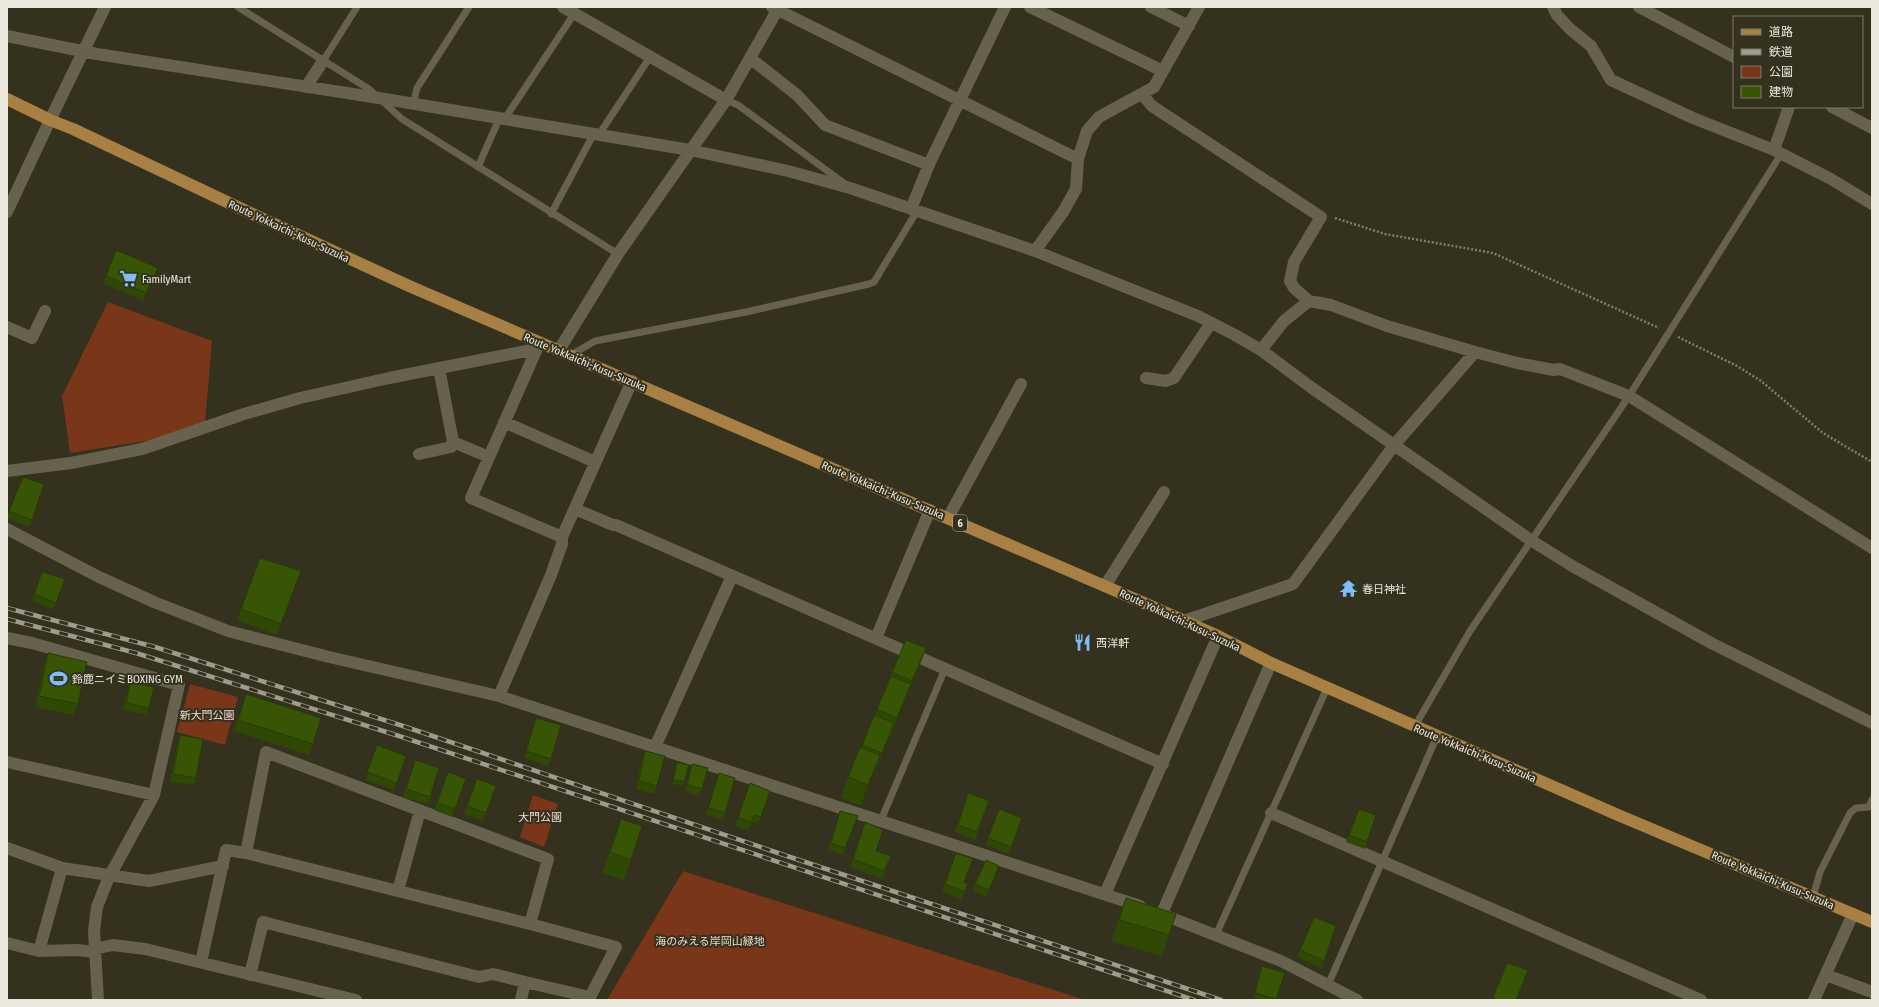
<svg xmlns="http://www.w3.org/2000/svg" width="1879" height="1007" font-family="'Fira Sans Condensed','Noto Sans JP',sans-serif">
  <rect width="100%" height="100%" fill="#34311e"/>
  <!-- green -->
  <path fill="#793619" d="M108,302L212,341L205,423L158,439L70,453L62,396Z
    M190,684L238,697L225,745L177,732Z
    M533,795L558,804L544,847L520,837Z
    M683,871L1085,1000H607Z"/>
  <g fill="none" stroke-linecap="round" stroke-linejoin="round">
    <!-- path -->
    <path stroke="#7f7d6c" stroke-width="2.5" stroke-dasharray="2 2" stroke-linecap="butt" d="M1335,218L1385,234L1493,253L1659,328
      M1678,337L1737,366L1761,381L1823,433L1872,462"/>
    <!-- lane -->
    <path stroke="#66624d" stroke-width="7" d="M238,7L369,89L402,119L618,254
      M323,61L357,7
      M726,100L738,105L845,184
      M413,104L417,88L469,7
      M504,120L574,14
      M598,136L650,57
      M478,167L499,119
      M551,214L593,135
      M571,355L595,341L746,312L869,284L874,282L917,211
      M1415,726L1470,631L1629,396L1781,154
      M881,820L945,669
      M1813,897L1820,872L1850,813L1856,808L1869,807L1872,800
      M1216,935L1327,688
      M1328,985L1437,736"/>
    <!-- street -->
    <path stroke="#66624d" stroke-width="12" d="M563,7L726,100
      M772,7L1078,159
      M1030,7L1163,71
      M1151,7L1189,26
      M1553,7L1557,15L1570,29L1591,46L1611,80L1693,118L1774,150L1831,179L1872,204
      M1639,7L1734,57
      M7,36L97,54L379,98L690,150L788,171L850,188L1035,251L1198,316L1235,335L1261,350L1312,388L1532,541L1574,567L1713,644L1872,723
      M750,58L797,95L825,125L929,165
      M306,87L323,61
      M1142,94L1152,106L1321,217L1294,262L1290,281L1294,288L1309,301L1331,305L1387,326L1475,352L1517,363L1554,370L1560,369L1629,396L1872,548
      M1832,107L1872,128
      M50,120L105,7
      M1774,150L1789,107
      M911,209L930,162L1005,7
      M1035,251L1063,212L1076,189L1078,159L1087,131L1099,117L1154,87L1199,7
      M7,327L32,338L45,311
      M539,344L471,498L562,537
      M559,350L618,254L726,100L779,7
      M1261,350L1284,321L1309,301
      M439,368L453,442L489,457
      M1146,378L1166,381L1174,378L1211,323
      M504,422L595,462
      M419,454L451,447L453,442
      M7,471L71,463L142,449L244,414L300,398L389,378L536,349
      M575,509L613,525H616L1163,764
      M948,518L1021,384
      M7,529L99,577L154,602L228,631L329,657L499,696L1140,906
      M1105,586L1164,492
      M1184,621L1293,584L1395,444L1475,352
      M7,638L32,643L179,685L154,795L108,879L97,907L94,931L98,1000
      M876,638L930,510
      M499,696L551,575L562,544V537L632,381
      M655,747L732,576
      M7,762L154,795
      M1271,813L1701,1000
      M7,848L62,868L149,881L223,866
      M398,891L420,810
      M1105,894L1218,636
      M1159,913L1281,961L1357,1000
      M1162,913L1271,663
      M7,943L39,951L77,950L94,952
      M94,949L113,945L145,949L356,1000
      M39,951L62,868
      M201,962L226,850L246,853L530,924L548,859L266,752L246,853
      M250,975L263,922L479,977L493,974L525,982
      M1826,975L1872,992
      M521,1000L525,982L590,997L616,947L530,924
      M1814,1000L1853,914"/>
    <!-- secondary -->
    <path stroke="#66624d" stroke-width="12" d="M7,212L50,120"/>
    <!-- primary -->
    <path stroke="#a88043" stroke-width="12" d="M7,99L50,120L73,129L246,211L409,286L1151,606L1218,636L1271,663L1618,815L1872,922"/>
    <defs>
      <path id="rail" d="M7,608L155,647L403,726L784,855L1221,1000
        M7,619L136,653L399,736L1194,1000"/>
    </defs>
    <!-- rail casing -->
    <use href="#rail" stroke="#9e9c8d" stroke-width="4.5"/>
    <!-- rail -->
    <use href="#rail" stroke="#34311e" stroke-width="3" stroke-dasharray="9" stroke-linecap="butt"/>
  </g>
  <!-- wall -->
  <path fill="#2f4904" d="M116,250L158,268L155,275L143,301L103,283Z
    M44,484L29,527L7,518L9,511Z
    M260,558L301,571L277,635L237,620Z
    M42,572L65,579L53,610L32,601Z
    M926,648L918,669L890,738H889L874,774H873L861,806L841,798L848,777L862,747L887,686L892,672Z
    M48,653L78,704L74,715L35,707L44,664Z
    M130,682L149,708L147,715L123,710L128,689Z
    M246,694L313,744L309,755L234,731Z
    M536,718L551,759L548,766L524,758Z
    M180,735L196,778L193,785L170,781L178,742Z
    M377,745L406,756L394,790L365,780Z
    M645,751L657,786L654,794L636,789L642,759Z
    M415,760L430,797L428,804L403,797Z
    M677,762L684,782L683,786L672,784Z
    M692,764L702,789L699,796L685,792L690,771Z
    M448,772L466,779L452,817L434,810Z
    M719,773L725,813L723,820L706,815Z
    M477,779L496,786L483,821L464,814Z
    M750,783L770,791L758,824L752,822L748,830L735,826Z
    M968,793L989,801L975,840L955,832Z
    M999,809L1022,818L1009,854L986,845Z
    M840,811L858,816L843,855L828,850Z
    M621,819L631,860L624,880L602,873Z
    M865,822L876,851L888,864L882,879L850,867Z
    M1349,835L1367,842L1365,849L1346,842Z
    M956,853L964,882L968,884L962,900L942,891Z
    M999,866L986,897L973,891L975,884Z
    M1126,898L1169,935L1162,956L1111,941Z
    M1336,926L1321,968L1297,957L1300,950Z
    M1262,966L1285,973L1276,1000H1253L1259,973Z"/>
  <!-- shaded-wall -->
  <path fill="#263c04" d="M158,268L155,275L143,301L146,293Z
    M926,648L918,669L890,738L897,718Z
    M894,723L886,744L874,774L882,753Z
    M880,755L873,776L861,806L868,785Z
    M999,866L997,874L986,897L989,890Z"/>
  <!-- building -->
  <path fill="#375505" stroke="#263c04" d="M116,250L158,268L146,293L106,276Z
    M23,477L44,484L32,520L9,511Z
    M260,558L301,571L281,624L241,609Z
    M42,572L65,579L56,603L34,594Z
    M906,640L926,648L912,681L892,672Z
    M48,653L87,662L78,704L39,696Z
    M891,676L911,684L897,718L877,709Z
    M130,682L154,687L149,708L126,703Z
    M246,694L321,718L313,744L238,720Z
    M874,715L894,723L882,753L862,745Z
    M536,718L561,725L551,759L526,751Z
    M180,735L203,739L196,778L173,774Z
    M377,745L406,756L397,783L367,772Z
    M860,747L880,755L868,785L848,777Z
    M645,751L665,756L657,786L639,781Z
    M415,760L439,768L430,797L406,789Z
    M677,762L689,765L684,782L673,780Z
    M692,764L708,768L702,789L687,785Z
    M448,772L466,779L455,809L437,803Z
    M719,773L735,778L725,813L708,808Z
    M477,779L496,786L486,813L467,806Z
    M750,783L770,791L761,817L754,815L751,822L738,818Z
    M968,793L989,801L977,832L958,825Z
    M999,809L1022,818L1011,847L988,838Z
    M1359,809L1376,815L1367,842L1349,835Z
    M840,811L858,816L845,848L831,843Z
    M621,819L642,826L631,860L610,852Z
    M865,822L883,830L876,851L891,856L884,871L853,859Z
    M956,853L973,859L964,882L968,884L965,892L945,884Z
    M986,860L999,866L989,890L975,884Z
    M1126,898L1176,914L1169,935L1119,920Z
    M1314,917L1336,926L1324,961L1300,950Z
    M1507,963L1528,970L1516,1000H1497L1493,998Z
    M1262,966L1285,973L1276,999L1255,993Z"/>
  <!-- icons -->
  <defs>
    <symbol id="supermarket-bare" viewBox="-9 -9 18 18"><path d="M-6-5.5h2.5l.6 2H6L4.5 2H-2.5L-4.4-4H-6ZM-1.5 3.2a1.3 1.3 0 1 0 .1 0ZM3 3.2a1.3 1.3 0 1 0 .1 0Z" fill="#7dbef9" stroke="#34311e" stroke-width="2.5" paint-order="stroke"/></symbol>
    <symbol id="temple-bare" viewBox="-9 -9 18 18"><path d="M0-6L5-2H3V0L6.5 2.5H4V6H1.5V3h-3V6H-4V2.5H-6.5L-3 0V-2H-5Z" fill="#7dbef9" stroke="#34311e" stroke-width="2.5" paint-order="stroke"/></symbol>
    <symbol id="restaurant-bare" viewBox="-9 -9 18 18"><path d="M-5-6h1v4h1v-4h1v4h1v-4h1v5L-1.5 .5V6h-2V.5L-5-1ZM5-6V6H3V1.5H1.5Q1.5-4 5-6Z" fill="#7dbef9" stroke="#34311e" stroke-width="2.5" paint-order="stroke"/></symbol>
    <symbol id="stadium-bare" viewBox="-9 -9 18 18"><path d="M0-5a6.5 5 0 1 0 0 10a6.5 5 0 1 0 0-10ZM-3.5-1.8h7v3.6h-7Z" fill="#7dbef9" stroke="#34311e" stroke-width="2.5" paint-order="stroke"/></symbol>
  </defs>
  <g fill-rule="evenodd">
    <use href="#supermarket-bare" x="116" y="266" width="25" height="25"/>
    <use href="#temple-bare" x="1336" y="576" width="25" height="25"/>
    <use href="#restaurant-bare" x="1070" y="630" width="25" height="25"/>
    <use href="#stadium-bare" x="46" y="666" width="25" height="25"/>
  </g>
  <g text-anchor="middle" stroke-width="4" stroke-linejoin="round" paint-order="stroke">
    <!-- shield labels -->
    <rect fill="#34311e" stroke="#b3b1a3" stroke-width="1" x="953" y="515" width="14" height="16" rx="3"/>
    <g font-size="10" font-weight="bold" fill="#eae8dc">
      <text x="960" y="527">6</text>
    </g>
    <!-- street labels -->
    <g font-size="11" fill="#eae8dc" stroke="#34311e">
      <text transform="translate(289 231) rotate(25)" y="4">Route Yokkaichi-Kusu-Suzuka</text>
      <text transform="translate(585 362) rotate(23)" y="4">Route Yokkaichi-Kusu-Suzuka</text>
      <text transform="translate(883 490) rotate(23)" y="4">Route Yokkaichi-Kusu-Suzuka</text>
      <text transform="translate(1180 620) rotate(25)" y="4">Route Yokkaichi-Kusu-Suzuka</text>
      <text transform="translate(1475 753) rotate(23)" y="4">Route Yokkaichi-Kusu-Suzuka</text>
      <text transform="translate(1773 880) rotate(23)" y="4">Route Yokkaichi-Kusu-Suzuka</text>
    </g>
    <!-- poi labels -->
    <g font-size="11" fill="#eae8dc" stroke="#34311e" text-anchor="start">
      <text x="142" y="283">FamilyMart</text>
      <text x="1362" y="593">春日神社</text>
      <text x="1096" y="647">西洋軒</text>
      <text x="72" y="683">鈴鹿ニイミBOXING GYM</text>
    </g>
    <!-- park labels -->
    <g font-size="11" fill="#f0dad2" stroke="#34311e">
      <text x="207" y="719">新大門公園</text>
      <text x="540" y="821">大門公園</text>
      <text x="710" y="945">海のみえる岸岡山緑地</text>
    </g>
  </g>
  <!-- border -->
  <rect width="1879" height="1007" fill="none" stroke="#eae8dc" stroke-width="16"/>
  <!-- legend -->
  <rect x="1733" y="16" width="130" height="92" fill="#34311e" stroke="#7d7a6a"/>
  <rect x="1741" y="29" width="20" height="6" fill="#a88043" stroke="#7d7a6a"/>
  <text x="1769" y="36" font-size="12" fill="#eae8dc">道路</text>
  <rect x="1741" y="49" width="20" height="6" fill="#9e9c8d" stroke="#7d7a6a"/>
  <text x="1769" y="56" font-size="12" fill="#eae8dc">鉄道</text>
  <rect x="1741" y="66" width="20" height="12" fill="#793619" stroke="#7d7a6a"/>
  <text x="1769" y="76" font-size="12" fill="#eae8dc">公園</text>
  <rect x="1741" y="86" width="20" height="12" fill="#375505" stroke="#7d7a6a"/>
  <text x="1769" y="96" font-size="12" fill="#eae8dc">建物</text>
</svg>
